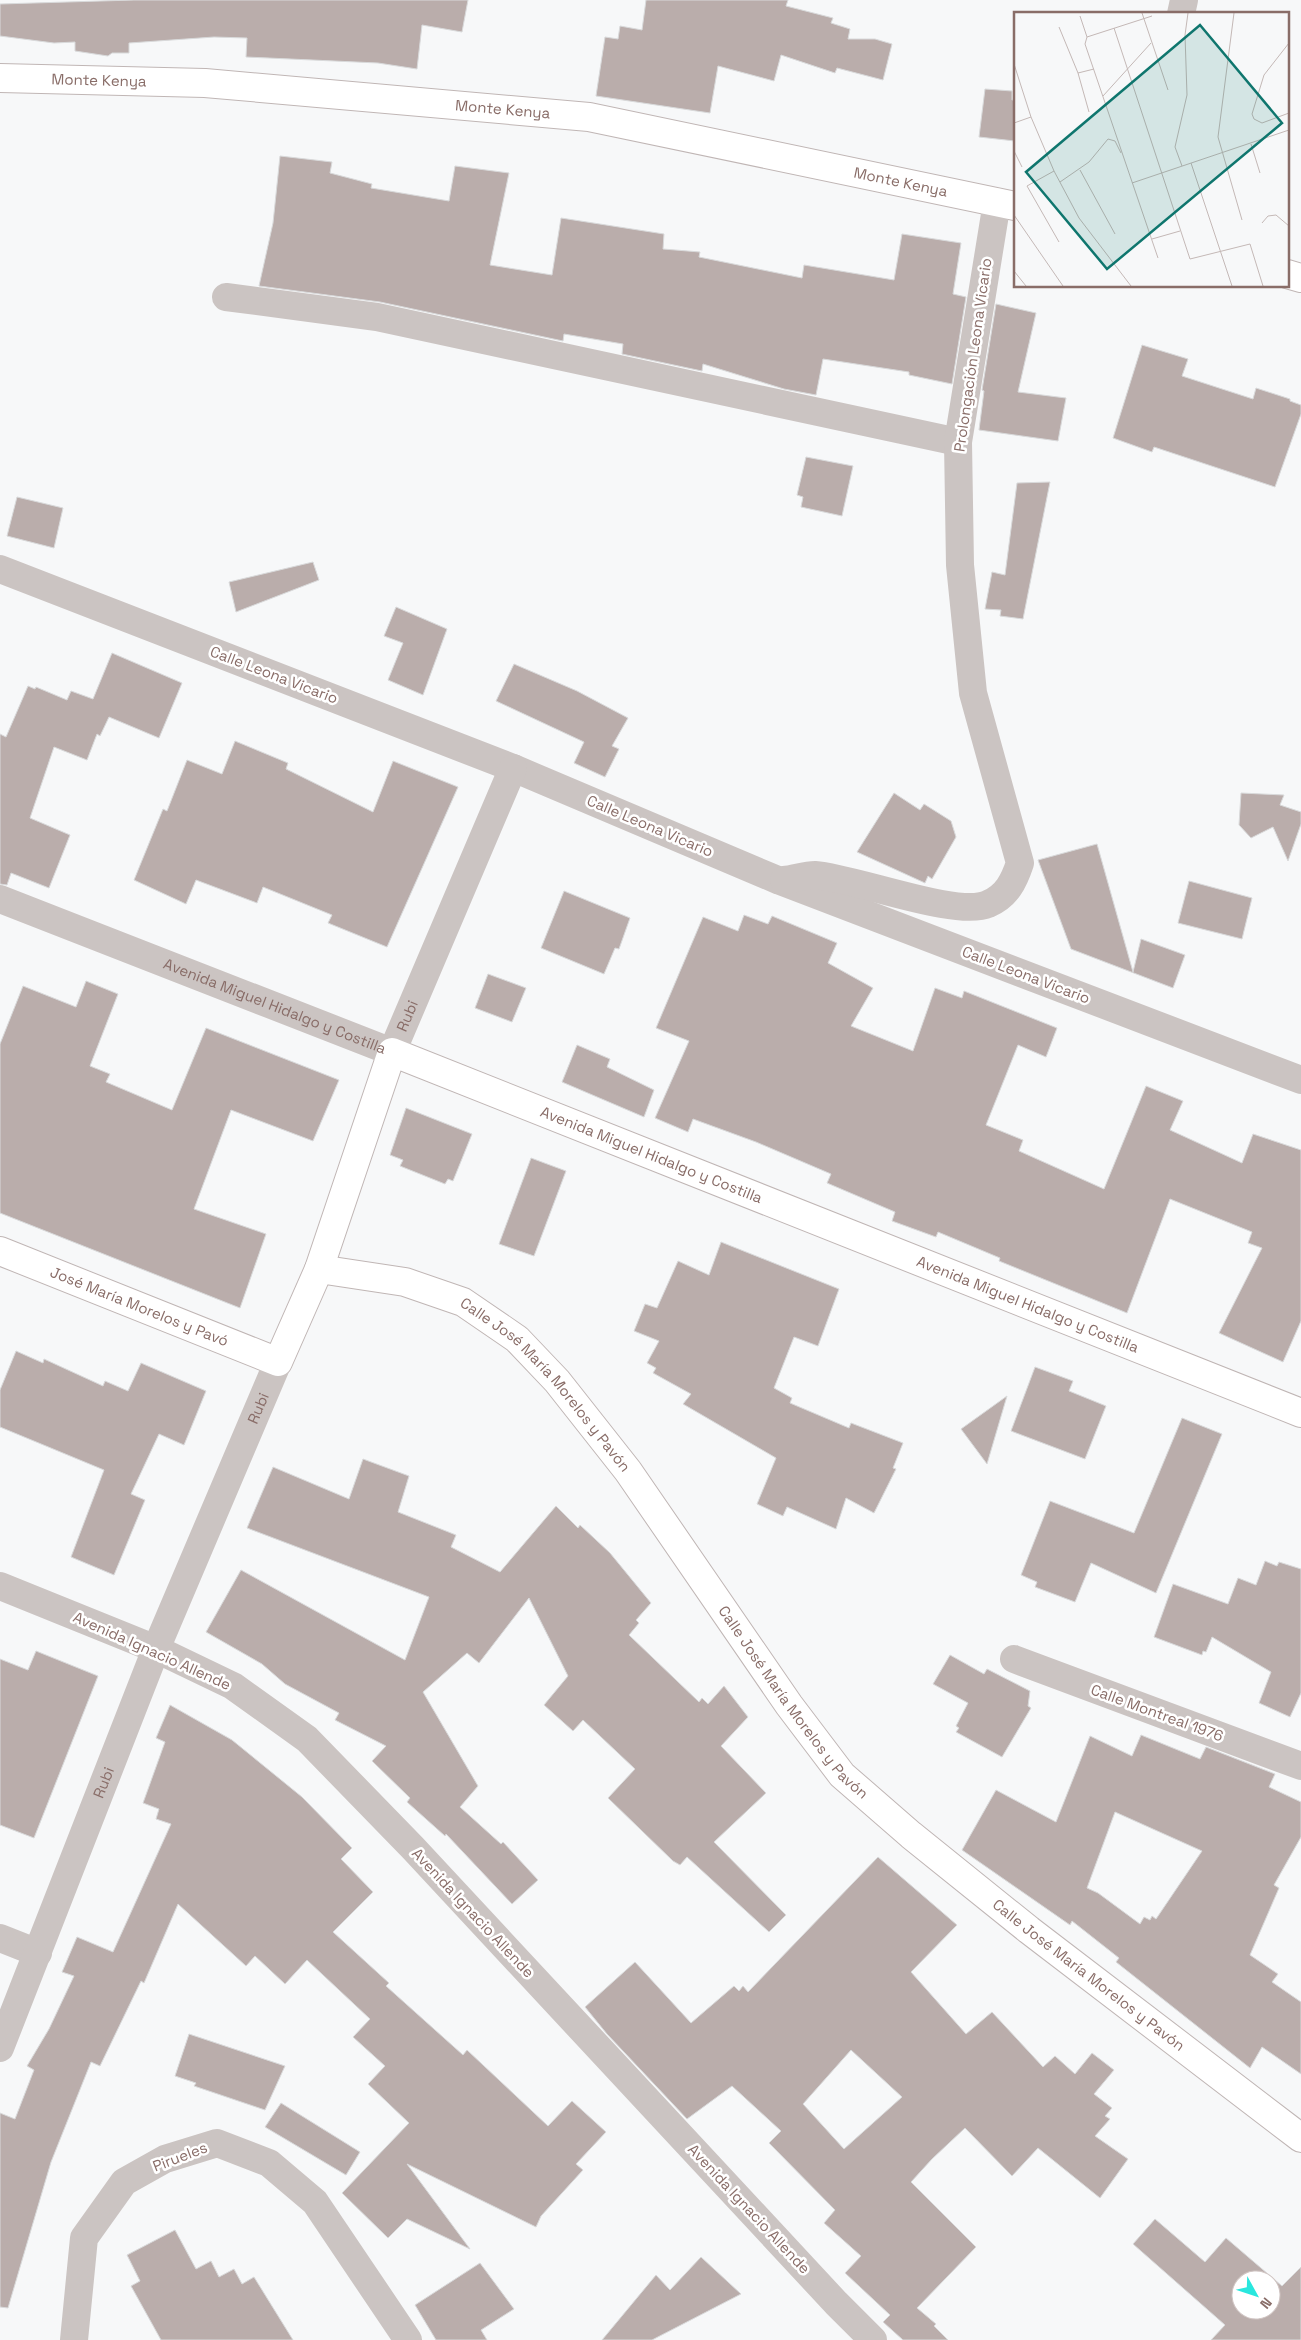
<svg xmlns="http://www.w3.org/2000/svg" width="1301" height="2340" font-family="'Space Grotesk',sans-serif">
  <rect width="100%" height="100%" fill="#f7f8f9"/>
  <!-- building -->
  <path fill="#baadab" stroke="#d9dadb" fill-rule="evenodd" d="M134,0H468L462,32L422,25L417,69L378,63L246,57L247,38L214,37L129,43V53H112L108,56L75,51V42L54,43L0,36V4Z
    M646,0H788L786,6L833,18L831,23L850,29L848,39H875L892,44L883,80L837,68L835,73L781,55L774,81L718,66L710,113L596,96L605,37L618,39L620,26L642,30Z
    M985,89L1012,91V100H1015V141L979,137Z
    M280,156L332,162L330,173L372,184L371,188L449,201L455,166L509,173L490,265L552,275L561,218L664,234L663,249L700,252L699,257L802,278L804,265L894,280L902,234L961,243L953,294L966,297L952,384L909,375V372L823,359L816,395L784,389L703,364L702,371L622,354L623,344L564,334L563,341L380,302L259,286L273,223Z
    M996,304L1036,313L1018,392L1066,398L1058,441L979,430L984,391L982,390Z
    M1142,345L1188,359L1182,376L1253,399L1256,388L1290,399V401L1301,405V414L1275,487L1154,447L1152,452L1113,438Z
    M806,457L853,466L842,516L801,507L803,497L797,495Z
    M1050,482L1023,619L1000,616L1001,610L985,609L992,572L1005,575L1017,483Z
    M17,497L63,508L54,548L7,536Z
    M313,562L319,580L236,612L229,582Z
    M396,607L447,629L423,695L388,680L403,643L384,636Z
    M112,653L182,683L159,738L109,717L100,736L97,734L87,760L54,747L30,818L70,835L49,888L11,873L7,885L0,884V734L6,737L28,686L35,689L36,687L67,700L71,691L93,699Z
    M514,664L577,691L628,718L612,746L619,749L605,777L574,763L584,742L496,701Z
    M235,741L288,763L286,769L373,812L393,761L458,787L387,947L328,923L332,915L263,887L257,903L196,880L186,904L134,880L163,809L167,811L187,760L222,774Z
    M894,793L920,810L924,804L951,821L956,837L932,879L928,876L925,883L857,852Z
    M1241,793L1284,795L1280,805L1301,812V824L1288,861L1273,827L1251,838L1239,825Z
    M1097,844L1133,972L1141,939L1185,955L1173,988L1071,949L1038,860Z
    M1189,881L1252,898L1242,939L1178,923Z
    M564,891L630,918L619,949L615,948L604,974L541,948Z
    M744,915L768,924L772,916L837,943L828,963L873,988L851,1026L913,1051L935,988L962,998L964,991L1057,1028L1046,1057L1018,1045L986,1125L1023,1140L1019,1151L1104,1189L1146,1086L1183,1101L1170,1130L1242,1163L1253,1134L1301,1150V1321L1283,1362L1219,1333L1262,1248L1248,1243L1252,1232L1170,1199L1127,1313L999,1261L1000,1258L938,1232L936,1237L892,1221L895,1212L827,1183L831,1174L756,1142L693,1119L688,1132L655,1118L689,1041L656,1028L703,917L738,931Z
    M488,974L526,988L512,1022L475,1008Z
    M86,981L118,994L90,1066L110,1074L106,1082L172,1110L206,1028L339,1080L313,1141L231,1110L194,1209L266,1234L240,1308L0,1213V1044L23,986L76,1007Z
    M577,1045L610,1059L607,1067L654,1090L644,1117L562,1082Z
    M406,1108L472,1134L453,1181L448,1179L445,1184L400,1166L403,1160L390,1155Z
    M531,1158L566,1171L534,1256L499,1244Z
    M721,1242L839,1289L818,1346L794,1337L774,1388L792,1398L790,1403L849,1428L851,1423L903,1443L893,1468L896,1469L874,1513L846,1498L836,1529L787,1507L783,1516L757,1504L776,1458L683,1404L691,1394L653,1373L656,1368L647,1363L659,1341L634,1331L645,1304L657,1308L678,1261L709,1275Z
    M16,1351L43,1363L44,1359L103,1386L105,1381L128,1391L141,1363L206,1391L184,1445L159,1434L131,1494L145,1500L114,1575L71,1557L104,1470L0,1427V1390Z
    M1035,1367L1073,1381L1069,1391L1106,1406L1085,1459L1011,1431Z
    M1007,1396L987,1464L961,1429Z
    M1182,1418L1222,1434L1156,1593L1091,1563L1075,1602L1035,1587L1037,1582L1021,1575L1050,1501L1134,1533Z
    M363,1459L409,1476L398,1512L456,1535L451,1547L500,1572L556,1506L578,1528L580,1525L610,1553L651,1603L636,1620L639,1623L629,1635L699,1702L702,1698L708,1704L724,1686L748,1717L721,1746L766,1793L714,1842L786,1915L769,1932L687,1857L680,1865L673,1861L608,1798L635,1769L583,1720L573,1731L544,1705L568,1676L529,1598L479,1663L467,1653L423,1692L478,1786L460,1807L501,1844L503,1842L538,1880L512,1904L446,1834L445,1836L407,1802L410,1798L372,1761L386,1746L335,1720L339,1713L285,1684L262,1664L206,1632L241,1570L405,1660L429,1597L247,1528L273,1467L349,1499Z
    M1265,1561L1277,1566L1279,1562L1301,1569V1693L1290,1717L1259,1703L1271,1672L1212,1637L1206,1652L1203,1651L1202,1655L1154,1637L1173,1584L1228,1604L1238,1578L1256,1585Z
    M36,1651L98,1676L34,1838L0,1825V1659L28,1670Z
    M950,1655L984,1674L987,1669L1030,1691L1028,1706L1031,1708L1002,1757L956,1732L959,1728L956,1726L968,1703L933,1684Z
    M170,1705L232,1740L302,1797L352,1848L341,1859L373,1892L333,1932L389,1983L386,1986L463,2055L467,2050L548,2126L572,2101L606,2132L576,2164L583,2170L541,2216L536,2227L407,2164L470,2249L407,2219L388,2238L342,2193L409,2123L368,2084L385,2066L353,2037L370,2019L307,1960L285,1984L255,1956L246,1966L178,1904L144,1983L141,1981L100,2066L91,2062L51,2162L8,2308L0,2307V2113L15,2119L34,2070L27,2066L49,2029L74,1976L62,1972L77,1937L113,1952L171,1824L156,1819L159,1809L143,1803L165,1742L156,1738Z
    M1141,1735L1200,1759L1206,1747L1275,1774L1269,1787L1301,1802V1837L1274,1885L1279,1888L1250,1955L1278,1974L1272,1982L1301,2002V2074L1262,2047L1250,2068L1116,1962L1119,1958L1072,1921L1070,1925L962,1850L996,1790L1056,1822L1090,1736L1132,1756ZM1115,1812L1202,1851L1156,1919L1152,1916L1150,1920L1144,1917L1140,1924L1098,1893L1087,1888Z
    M878,1857L957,1925L911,1972L966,2034L992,2012L1043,2067L1055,2056L1075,2074L1092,2053L1114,2070L1094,2094L1112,2108L1105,2116L1110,2119L1095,2136L1128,2159L1100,2198L1038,2148L1012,2176L965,2128L932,2159L911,2182L976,2247L917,2308L936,2324L934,2326L948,2340H903L883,2322L890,2315L845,2273L861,2256L824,2223L835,2210L769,2143L781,2131L732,2086L687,2119L607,2034L585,2007L635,1962L691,2023L734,1986L739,1991L743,1986L748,1992ZM851,2050L902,2097L844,2149L803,2104Z
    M189,2034L285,2066L265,2110L194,2086L196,2083L175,2076Z
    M281,2103L360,2152L346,2175L265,2127Z
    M1155,2219L1205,2262L1226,2238L1282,2286L1301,2267V2340H1211L1225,2325L1133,2244ZM1241,2280H1271V2310H1241Z
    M175,2230L196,2269L211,2261L219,2277L234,2269L242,2284L254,2277L293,2340H161L131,2286L140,2281L127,2255Z
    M701,2257L741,2294L652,2340H602L656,2275L670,2290Z
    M480,2263L514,2309L481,2330L487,2340H436L415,2305Z"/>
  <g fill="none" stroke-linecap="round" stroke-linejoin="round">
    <defs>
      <g id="secondary">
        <path id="s3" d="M0,78L205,83L589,117L1015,206"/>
        <path d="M1287,274L1301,278"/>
        <path id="s4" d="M0,1251L278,1362L319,1269L392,1052L1301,1413"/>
        <path id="s5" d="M319,1269L405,1282L463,1302L517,1339L557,1381L628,1471L789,1705L842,1775L911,1835L1029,1930L1301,2138"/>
      </g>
    </defs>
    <!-- secondary casing -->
    <use href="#secondary" stroke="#c0b6b5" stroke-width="30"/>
    <!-- street -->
    <g stroke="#cbc4c2" stroke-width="28">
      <path d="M1181,14L1184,0"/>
      <path d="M226,297L377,317L958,442"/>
      <path d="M0,569L513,768L780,881L1301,1080"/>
      <path d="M784,880C794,879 805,875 815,875C855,878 957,918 988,904C1007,896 1014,881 1020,863L973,693L960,565L958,442L997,202"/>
      <path id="s1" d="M0,899L392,1052L513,768"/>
      <path d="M0,1586L156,1649L233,1686L307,1739L413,1848L836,2303L873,2340"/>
      <path d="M1014,1659L1301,1766"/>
      <path d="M0,1938L38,1953"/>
      <path id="s2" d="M0,2048L156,1649L278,1362"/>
      <path d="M74,2340L84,2238L124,2182L165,2159L217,2143L269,2163L315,2202L408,2340"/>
    </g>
    <!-- secondary -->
    <use href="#secondary" stroke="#fff" stroke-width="28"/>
  </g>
  <g text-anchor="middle" stroke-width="5" stroke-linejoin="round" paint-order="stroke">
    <!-- street labels -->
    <g font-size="15" fill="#896d68" stroke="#fff">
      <text dy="5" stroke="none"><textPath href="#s3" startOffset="99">Monte Kenya</textPath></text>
      <text dy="5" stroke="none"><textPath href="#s3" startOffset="504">Monte Kenya</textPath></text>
      <text dy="5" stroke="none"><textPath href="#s3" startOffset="909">Monte Kenya</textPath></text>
      <text transform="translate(973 355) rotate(-82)" y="5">Prolongación Leona Vicario</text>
      <text transform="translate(274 675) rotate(21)" y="5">Calle Leona Vicario</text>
      <text transform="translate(650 826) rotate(23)" y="5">Calle Leona Vicario</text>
      <text transform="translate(1026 975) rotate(21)" y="5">Calle Leona Vicario</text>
      <text dy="5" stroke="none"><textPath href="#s1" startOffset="295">Avenida Miguel Hidalgo y Costilla</textPath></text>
      <text dy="5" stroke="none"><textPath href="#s1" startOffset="460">Rubi</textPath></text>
      <text dy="5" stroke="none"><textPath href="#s4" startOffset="909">Avenida Miguel Hidalgo y Costilla</textPath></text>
      <text dy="5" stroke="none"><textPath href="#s4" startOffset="1314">Avenida Miguel Hidalgo y Costilla</textPath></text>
      <text dy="5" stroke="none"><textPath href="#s4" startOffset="150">José María Morelos y Pavó</textPath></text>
      <text dy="5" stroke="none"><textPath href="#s5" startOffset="266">Calle José María Morelos y Pavón</textPath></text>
      <text dy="5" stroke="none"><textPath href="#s2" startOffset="690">Rubi</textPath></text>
      <text transform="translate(152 1651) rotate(24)" y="5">Avenida Ignacio Allende</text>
      <text dy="5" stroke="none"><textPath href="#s5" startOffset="671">Calle José María Morelos y Pavón</textPath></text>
      <text transform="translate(1157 1713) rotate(20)" y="5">Calle Montreal 1976</text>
      <text dy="5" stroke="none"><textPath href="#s2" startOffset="285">Rubi</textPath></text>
      <text transform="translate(473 1913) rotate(47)" y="5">Avenida Ignacio Allende</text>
      <text dy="5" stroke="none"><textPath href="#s5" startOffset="1076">Calle José María Morelos y Pavón</textPath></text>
      <text transform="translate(180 2157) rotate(-21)" y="5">Pirueles</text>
      <text transform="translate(749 2209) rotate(47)" y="5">Avenida Ignacio Allende</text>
    </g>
  </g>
  <!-- overview -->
  <g transform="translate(1014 12)">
    <rect width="275" height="275" fill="#f7f8f9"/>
    <path fill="none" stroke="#c4b8b6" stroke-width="1" d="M128,1L154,78M220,1L204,125L228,208M66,4L73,25L71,32L144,246M45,15L64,61L75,100M100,16L176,247L236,232L249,274M73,25L138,4M275,31L250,63L238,102L240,107L248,111L275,101M0,52L17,105L40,159L65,206L117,274M64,61L80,57M89,84L137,31M0,111L17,105M237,132L246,161M0,139L8,155M177,151L218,274M168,154L161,135L173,83L171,23L174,1M66,158L101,222M40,159L13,174L45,230M46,170L75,150L94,127L101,129L107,141M118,171L275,118M0,203L49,274M248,211L254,204L262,203L275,214M138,227L166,219M0,259L12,274"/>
    <path fill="#0f766e" fill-opacity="0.15" stroke="#0f766e" stroke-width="2.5" d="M186,13L268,111L93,257L12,160Z"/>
    <rect width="275" height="275" fill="none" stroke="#896d68" stroke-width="2.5"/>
  </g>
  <!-- north arrow -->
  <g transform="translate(1256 2295) rotate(130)"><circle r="24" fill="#ffffff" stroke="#d0c5c3"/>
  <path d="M0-4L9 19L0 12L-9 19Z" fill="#29e7de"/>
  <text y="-8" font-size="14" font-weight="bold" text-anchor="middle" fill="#896d68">N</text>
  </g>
</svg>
